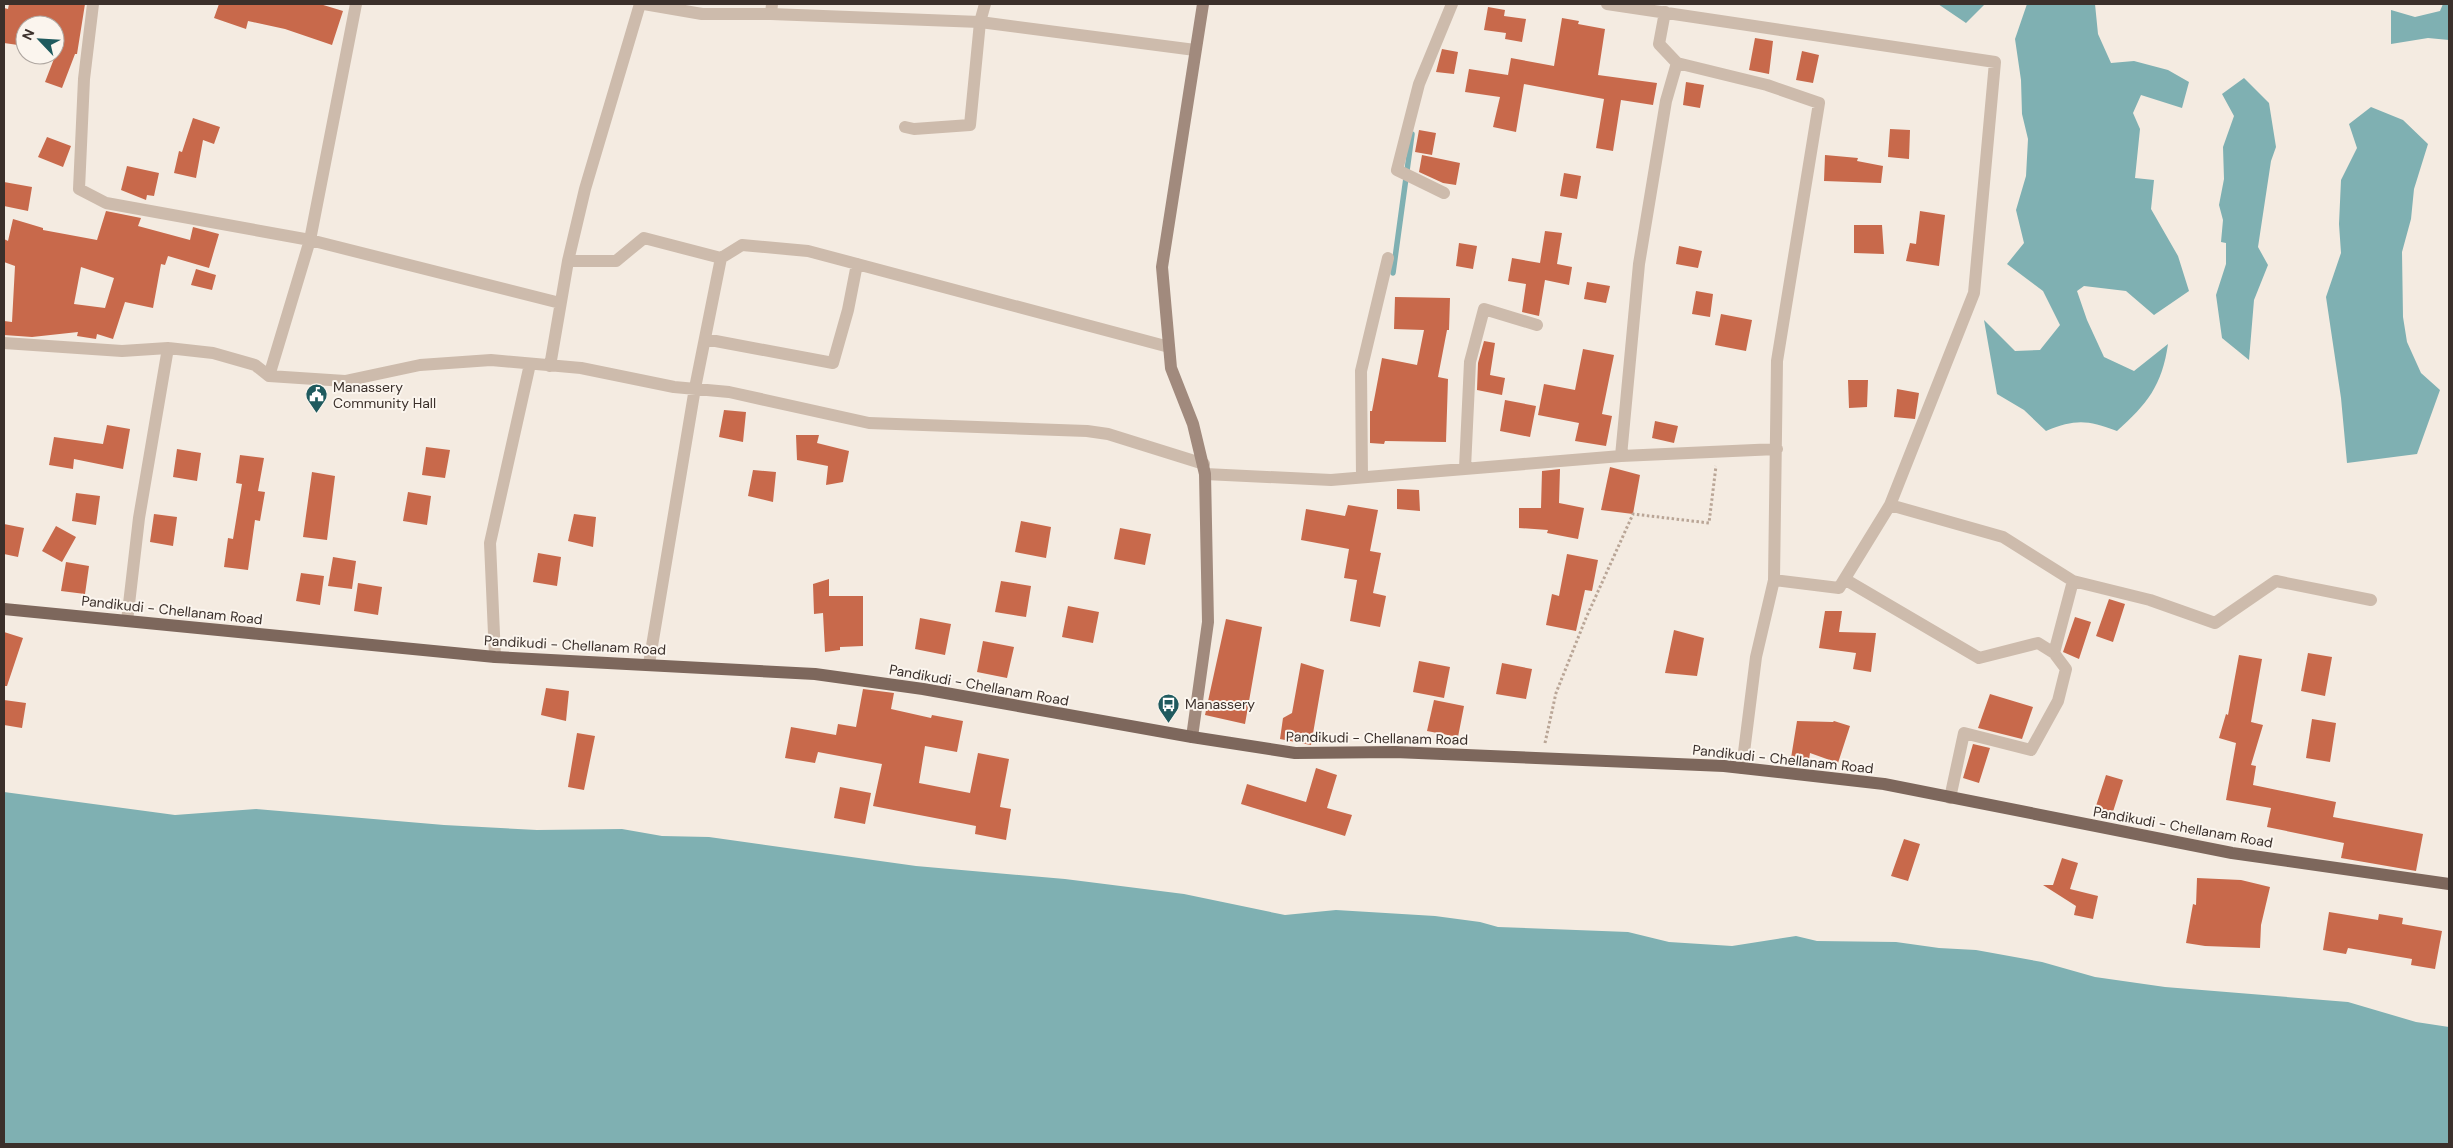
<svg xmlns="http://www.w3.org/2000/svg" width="2453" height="1148" font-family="'DM Sans',sans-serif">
  <rect width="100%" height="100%" fill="#f4ebe1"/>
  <!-- water -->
  <path fill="#7fb0b2" d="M1938,4H1985L1966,23Z
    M2027,4H2095L2098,34L2111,63L2134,61L2168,70L2189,82L2182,108L2141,95L2133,113L2140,129L2135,178L2154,180L2151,209L2178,256L2189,291L2154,315L2126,291L2084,286L2077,291L2087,320L2104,357L2134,371L2168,344C2162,386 2147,404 2117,431C2087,420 2076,419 2046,431L2024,410L1997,394L1984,320L2015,351L2040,350L2060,325L2043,291L2007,264L2024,243L2016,210L2026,176L2028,139L2022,114L2021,80L2015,39Z
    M2443,4H2449V40L2428,38L2391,44V10L2415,17L2440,11Z
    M2244,78L2269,103L2276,147L2271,161L2258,247L2268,265L2254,300L2249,360L2222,338L2216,295L2226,264V243L2221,242L2223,220L2219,205L2224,179L2223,147L2234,116L2222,94Z
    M2371,107L2403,120L2428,144L2414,189L2411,219L2402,252L2403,317L2407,342L2421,373L2440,390L2417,454L2347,463L2341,398L2326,297L2341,253L2339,224L2341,180L2357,148L2349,124Z
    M4,792L175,815L256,809L444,825L537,830L622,829L662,836L709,837L916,866L1065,879L1184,894L1285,915L1336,910L1435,916L1480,922L1498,927L1628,932L1669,942L1732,946L1796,936L1817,941L1896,942L1939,948L1976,950L2042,962L2095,977L2165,987L2348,1002L2416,1022L2449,1027V1144H4Z"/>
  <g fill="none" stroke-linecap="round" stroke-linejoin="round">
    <!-- stream -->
    <path stroke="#7fb0b2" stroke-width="5.5" d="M1393,273L1412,134"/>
  </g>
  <!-- building -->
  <path fill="#c8694b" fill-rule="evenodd" d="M9,4H85L77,54H75L62,88L45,82L57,51H55V25H25V46L4,43V8L8,9Z
    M219,4H320L343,11L332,45L285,29L248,21L246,29L214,18Z
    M1488,7L1505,10L1504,16L1526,19L1522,42L1505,39L1506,33L1484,30Z
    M1562,18L1579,21L1578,24L1605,29L1598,75L1657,83L1653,105L1621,100L1613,151L1596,148L1604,99L1524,84L1516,132L1493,127L1500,97L1465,92L1469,69L1508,75L1511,58L1554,66Z
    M1755,38L1773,41L1769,74L1749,70Z
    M1442,49L1458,52L1454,74L1436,72Z
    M1802,51L1819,55L1813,83L1796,80Z
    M1686,82L1704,85L1700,108L1683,105Z
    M193,118L220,127L214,144L203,140L196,178L174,173L179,151L182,152Z
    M1890,129L1910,130L1909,159L1888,157Z
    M1419,130L1436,133L1432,155L1415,152Z
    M47,137L71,146L63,167L38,157Z
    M1422,155L1460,163L1456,185L1443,183L1419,172Z
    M1825,155L1858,158L1857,161L1883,166L1881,183L1824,181Z
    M127,166L159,173L154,196L147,195L146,200L121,190Z
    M1564,173L1581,176L1577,199L1560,196Z
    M4,182L32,187L28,211L4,206Z
    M106,211L141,218L138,226L190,240L193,227L219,234L209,268L168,256L165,265L161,264L153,308L125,302L113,339L97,334L96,339L77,336L78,332L32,337L4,335V321L12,322L15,266L4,262V239L8,241L13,219L43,228V230L97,240ZM81,267L114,278L105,308L74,304Z
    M1920,211L1945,215L1939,266L1906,261L1910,243L1916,244Z
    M1854,225H1882L1884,254L1854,253Z
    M1545,231L1562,233L1557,264L1572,267L1569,285L1545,280L1539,316L1522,312L1526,284L1508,281L1512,258L1540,263Z
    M1459,243L1477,246L1473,269L1456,266Z
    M1679,246L1702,251L1698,268L1676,264Z
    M196,269L216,275L212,290L191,285Z
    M1587,282L1610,286L1606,303L1584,299Z
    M1696,291L1713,294L1710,317L1692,314Z
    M1395,297L1450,298L1449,330H1447L1438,377L1448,379L1446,442L1385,441L1384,444L1370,443V411H1372L1382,358L1417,365L1424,330L1394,329Z
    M1721,314L1752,320L1746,351L1715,345Z
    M1484,341L1495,343L1490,375L1505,378L1502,395L1477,390L1478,363Z
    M1583,349L1614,355L1602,414L1612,416L1606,446L1575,441L1579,423L1538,415L1544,384L1575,390Z
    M1848,380H1868L1867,407L1849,408Z
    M1897,389L1919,393L1915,419L1894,417Z
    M1505,400L1536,406L1530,437L1500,431Z
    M724,410L746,412L743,442L719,437Z
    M1655,421L1678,426L1674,443L1652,438Z
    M107,425L130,429L123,469L74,459L73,469L49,465L54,437L103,444Z
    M796,435H819L817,443L849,451L843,482L826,485L828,466L797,460Z
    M426,447L450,450L445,478L422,475Z
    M177,449L201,453L197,481L173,477Z
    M240,455L264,458L258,491L265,492L260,521L255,520L248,570L224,567L228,538L233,539L242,484L236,483Z
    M1610,467L1640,475L1633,514L1601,510Z
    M1560,469L1559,503L1584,508L1578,539L1547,533L1548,530L1519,528V508H1541L1542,471Z
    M753,470L776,472L773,502L748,496Z
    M312,472L335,476L327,540L303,537Z
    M1397,489L1419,490L1420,511L1397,509Z
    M408,492L431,496L427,525L403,521Z
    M76,493L100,496L96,525L72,521Z
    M1348,505L1378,510L1370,551L1381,553L1373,593L1386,596L1380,627L1350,621L1357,580L1344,578L1349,549L1301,540L1306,509L1345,516Z
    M154,514L177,517L173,546L150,542Z
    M574,514L596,517L593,547L568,541Z
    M1021,521L1051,527L1046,558L1015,552Z
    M4,524L24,528L18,557L4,554Z
    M56,526L76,537L62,562L42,551Z
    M1120,528L1151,534L1145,565L1114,559Z
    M538,553L561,557L557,586L533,582Z
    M1567,554L1598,560L1592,591L1585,590L1576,631L1546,625L1552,594L1559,596Z
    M333,557L356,561L352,589L328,586Z
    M66,562L89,566L85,594L61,591Z
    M301,573L324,576L320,605L296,601Z
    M829,579V596H863V646L840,647V650L825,652L823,613L814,614L813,584Z
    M1001,581L1031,586L1026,617L995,612Z
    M358,583L382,587L378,615L354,611Z
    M2109,599L2125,604L2113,642L2096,636Z
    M1068,606L1099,612L1093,643L1062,637Z
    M1825,611H1842L1839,632L1876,633L1871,672L1853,669L1856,653L1819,648Z
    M2075,617L2091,622L2079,659L2063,652Z
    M920,618L951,624L945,655L915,649Z
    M1226,619L1262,627L1245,724L1205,715Z
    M1674,630L1704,638L1697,676L1665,673Z
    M4,632L23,638L7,686H4Z
    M983,641L1014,647L1007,678L977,672Z
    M2308,653L2332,657L2325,696L2301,691Z
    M2239,655L2262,659L2251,722L2263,725L2251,765L2256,766L2253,785L2336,802L2333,817L2423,834L2416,871L2341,858L2344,843L2267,827L2271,808L2226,800L2236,743L2219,738L2226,714L2228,715Z
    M1419,661L1450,667L1444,698L1413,692Z
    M1301,663L1324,670L1311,745L1280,739L1283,718L1292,713Z
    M1502,663L1532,669L1526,699L1496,694Z
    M546,688L569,691L566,721L541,715Z
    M863,689L894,693L891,709L931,718L932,715L963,721L957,752L925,746L919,783L970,793L978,753L1009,759L1000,807L1011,809L1006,840L975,834L976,826L873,806L882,764L818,752L815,763L785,758L791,727L836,735L838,724L856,727Z
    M1990,694L2033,707L2022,739L1978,728Z
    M4,700L26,703L22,728L4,725Z
    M1434,700L1464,706L1458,737L1427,731Z
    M2312,719L2336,723L2330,762L2306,758Z
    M1797,721L1833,722L1834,721L1850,726L1838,763L1810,753L1809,760L1791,758Z
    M577,733L595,736L584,790L568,787Z
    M1973,744L1990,748L1979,783L1963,778Z
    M1316,768L1337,775L1327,808L1352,815L1345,836L1241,804L1247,784L1306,802Z
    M2106,775L2123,780L2111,818L2094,812Z
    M840,787L871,793L865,824L834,818Z
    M1904,839L1920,844L1908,881L1891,876Z
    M2062,858L2078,863L2070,889L2098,896L2093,919L2074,915L2076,906L2043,885H2053Z
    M2197,878L2241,880L2270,887L2261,925L2260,948L2205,946L2186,943L2193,904L2196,905Z
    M2329,912L2378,920L2379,914L2403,918L2402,924L2442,931L2435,969L2411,965L2412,959L2348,948L2346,954L2323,950Z"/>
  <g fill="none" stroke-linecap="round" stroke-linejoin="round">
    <!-- path -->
    <path stroke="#b9a596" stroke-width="3" stroke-dasharray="2.5 2.5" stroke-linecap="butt" d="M1545,743L1556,693L1586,618L1633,514L1709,523L1716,466"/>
    <!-- minor -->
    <path stroke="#cdbbac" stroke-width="12" d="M93,4L84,79L79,189L106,203L310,240L356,4
      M1607,4L1995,62L1974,293L1890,505L1839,588L1774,580
      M771,14L772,4
      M1677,63L1767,85L1819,103L1777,361L1774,580L1756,657L1742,768
      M905,127L914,129L970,125L980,22L985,4
      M1444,193L1397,170L1419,84L1452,4
      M568,261H616L644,238L721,258
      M705,339L833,363L848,310L857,264
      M4,343L122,351L168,348L213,353L255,365L269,376L345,381L420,365L491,360L581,368L674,387L729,392L869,423L1087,431L1108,434L1204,464
      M550,366L568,261L585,189L640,4
      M269,376L310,240L560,303
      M1621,456L1777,449
      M1465,468L1470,362L1484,309L1537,325
      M1205,474L1331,480L1621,456L1639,264L1666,101L1677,63L1659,44L1665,12
      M1362,477L1361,371L1388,258
      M1890,505L2003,537L2073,581L2150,600L2215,623L2276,581L2371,600
      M1846,580L1979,658L2038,643L2054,653L2073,581
      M127,621L139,518L168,348
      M495,657L490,543L530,364
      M649,664L695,388L721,258L742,245L808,251L1169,347
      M1950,798L1964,733L2031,750L2058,701L2066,669L2054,653"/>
    <!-- tertiary -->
    <path stroke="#cdbbac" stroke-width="12" d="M644,4L702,14H771L980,22L1195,50"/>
    <!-- secondary -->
    <path stroke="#a18a7d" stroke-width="12" d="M1192,737L1208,622L1205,474L1193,424L1171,368L1162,267L1203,4"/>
    <!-- primary -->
    <path stroke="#7d675c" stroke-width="12" d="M4,609L495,657L815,674L923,689L1192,737L1295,753L1395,752L1724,766L1884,784L2232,853L2449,884"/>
  </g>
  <!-- icons -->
  <defs>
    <symbol id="civic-pin" viewBox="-11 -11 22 30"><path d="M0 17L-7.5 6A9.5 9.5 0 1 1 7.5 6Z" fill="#1f5a5e" stroke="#fbf5ee"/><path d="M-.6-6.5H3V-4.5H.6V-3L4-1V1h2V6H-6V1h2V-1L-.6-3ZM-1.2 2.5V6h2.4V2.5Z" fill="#fff"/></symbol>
    <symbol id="bus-pin" viewBox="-11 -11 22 30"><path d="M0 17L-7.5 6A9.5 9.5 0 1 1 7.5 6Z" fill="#1f5a5e" stroke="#fbf5ee"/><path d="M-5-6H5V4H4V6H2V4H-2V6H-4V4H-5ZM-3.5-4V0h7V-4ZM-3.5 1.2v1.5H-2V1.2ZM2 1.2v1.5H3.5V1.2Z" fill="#fff"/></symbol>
  </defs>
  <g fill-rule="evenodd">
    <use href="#civic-pin" x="304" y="382" width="25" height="34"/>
    <use href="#bus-pin" x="1156" y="692" width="25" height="34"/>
  </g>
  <g text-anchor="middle" stroke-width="4" stroke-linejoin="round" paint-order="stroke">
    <!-- poi labels -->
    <g font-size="14" fill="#3b302b" stroke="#fbf5ee" text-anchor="start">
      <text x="333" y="392">Manassery<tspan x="333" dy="16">Community Hall</tspan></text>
      <text x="1185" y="709">Manassery</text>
    </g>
    <!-- street labels -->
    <g font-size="14" fill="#3b302b" stroke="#fbf5ee">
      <text transform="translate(172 610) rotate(6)" y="5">Pandikudi - Chellanam Road</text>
      <text transform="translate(575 645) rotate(3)" y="5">Pandikudi - Chellanam Road</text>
      <text transform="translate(979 685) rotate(10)" y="5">Pandikudi - Chellanam Road</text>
      <text transform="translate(1377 738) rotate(1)" y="5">Pandikudi - Chellanam Road</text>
      <text transform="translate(1783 759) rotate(6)" y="5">Pandikudi - Chellanam Road</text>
      <text transform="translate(2183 827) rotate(10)" y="5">Pandikudi - Chellanam Road</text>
    </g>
  </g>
  <!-- border -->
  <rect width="2453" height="1148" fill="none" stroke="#3b302b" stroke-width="10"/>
  <!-- north arrow -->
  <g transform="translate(40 40) rotate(295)"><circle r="24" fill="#fbf5ee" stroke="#aea6a0"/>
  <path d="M0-4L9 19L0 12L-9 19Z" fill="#1f5a5e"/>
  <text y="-8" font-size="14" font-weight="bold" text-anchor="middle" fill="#3b302b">N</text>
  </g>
</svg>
